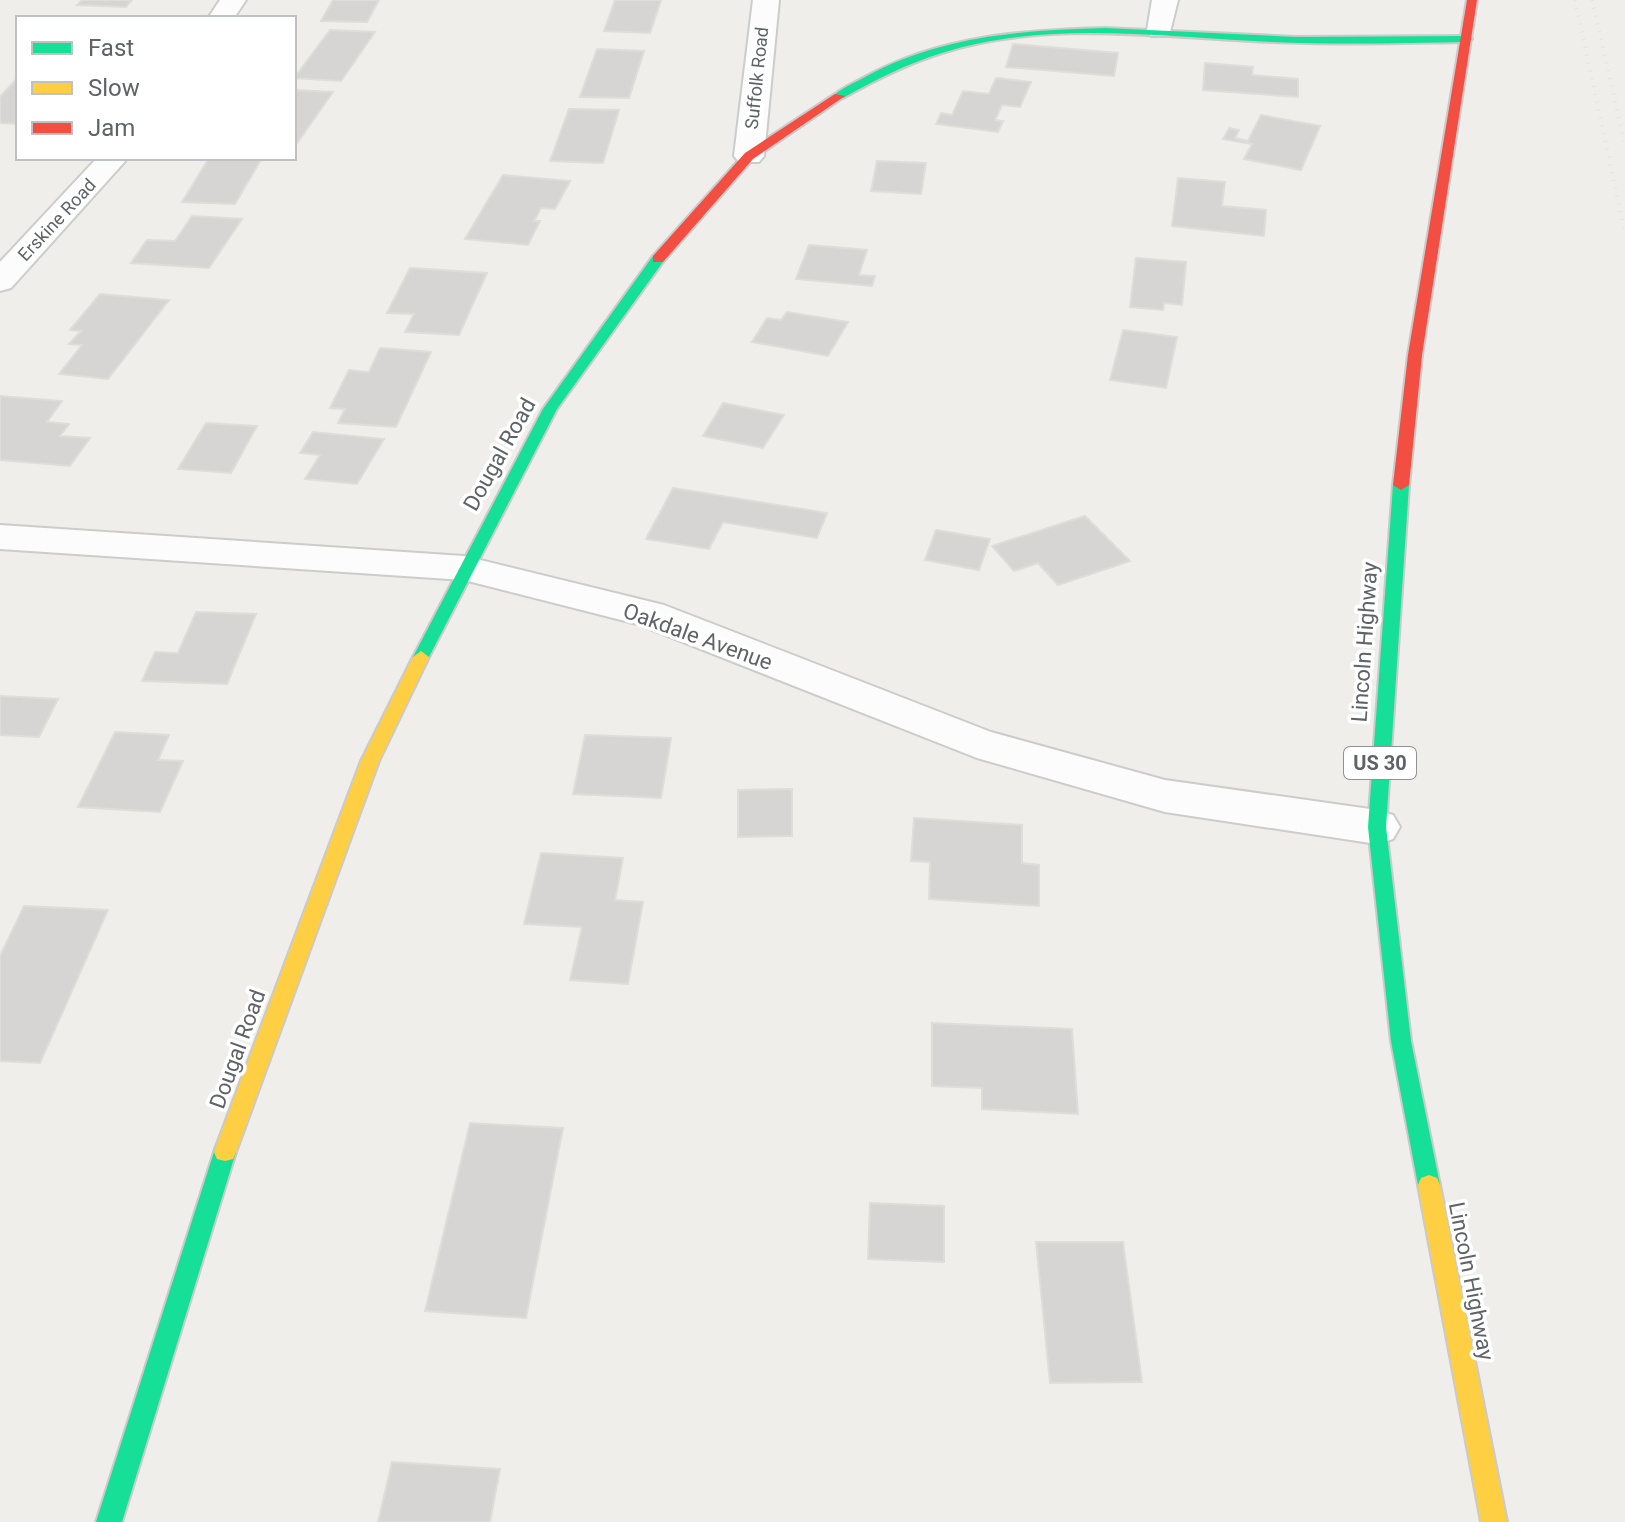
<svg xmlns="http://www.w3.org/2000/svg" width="1625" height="1522" font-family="Roboto,sans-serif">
  <rect width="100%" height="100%" fill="#efeeea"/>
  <!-- building -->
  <path fill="#d6d5d3" stroke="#deddd9" stroke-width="2" d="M82,0H132L126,7L77,5Z
    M333,0H379L367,22L321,21Z
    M615,0H661L650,33L604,31Z
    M330,30L375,32L341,81L294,78Z
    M1013,44L1118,53L1114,76L1006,67Z
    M597,49L644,51L629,98L580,97Z
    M1205,63L1253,67L1252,75L1298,79V97L1203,90Z
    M18,77V124L0,123V97Z
    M996,78L1031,82L1020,107L1002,105L995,120L1003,121L998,132L936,124L941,113L952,115L963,91L989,94Z
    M294,90L333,92L295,146H294Z
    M569,109L619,110L603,163L550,161Z
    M1261,115L1320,126L1301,170L1244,159L1252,144L1223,139L1229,128L1239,130L1235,138L1248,141Z
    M209,158H262L235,204L182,202Z
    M877,161L926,163L921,194L871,191Z
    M503,175L570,181L555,209L541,208L534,221H540L528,245L465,239Z
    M1178,178L1225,182L1222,206L1266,210L1264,236L1172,226Z
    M192,216L242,219L209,268L131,263L147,240L175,241Z
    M809,245L867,250L859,275L875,276L872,286L796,279Z
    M1136,258L1186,262L1182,305L1164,303L1163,310L1130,307Z
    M410,268L487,273L459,335L405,332L414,314L387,313Z
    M100,294L169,300L108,379L59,374L82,345L69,344L81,331L70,330Z
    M787,312L848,322L828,356L752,342L767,318L781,320Z
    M1123,330L1177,337L1166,388L1110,380Z
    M380,348L431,352L396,427L338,423L345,409L330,408L349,370L369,372Z
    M0,396L62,401L47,422L69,424L60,436L90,438L70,466L0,460Z
    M723,403L784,415L763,448L703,436Z
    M206,423L257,426L231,473L178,469Z
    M313,432L384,439L357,484L305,479L320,455L300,453Z
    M673,488L827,513L817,538L723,522L709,549L646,539Z
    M1085,516L1130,561L1058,585L1038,563L1014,571L992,546Z
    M936,530L990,539L979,570L925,560Z
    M196,612L256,614L227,684L142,681L155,652L178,653Z
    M0,696L58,699L39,737L0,735Z
    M115,732L169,735L158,760L183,761L160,812L78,807Z
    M585,735L671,738L661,798L573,794Z
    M792,789V836L738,837V790Z
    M914,818L1022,825V863L1039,865V906L929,899L930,862L911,861Z
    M541,853L623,858L615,900L643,902L628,984L570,980L582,927L524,924Z
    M24,906L108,910L40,1063L0,1061V956Z
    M932,1023L1072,1029L1078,1114L982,1109V1088L932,1086Z
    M470,1123L563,1128L526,1318L425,1311Z
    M870,1203L944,1206V1262L868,1259Z
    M1036,1242H1123L1142,1382L1050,1383Z
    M392,1462L500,1469L490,1522H378Z"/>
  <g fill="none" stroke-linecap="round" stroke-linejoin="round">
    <defs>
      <path id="street" d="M220,0H246L234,18H208Z
        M753,0H779L764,156L759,162H739L734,156Z
        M1152,0H1178L1169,36H1151L1147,30Z
        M97,158H128L11,288L0,291V262Z
        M0,525L464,556L664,605L991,732L1165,780L1377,810L1393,815L1400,827L1393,839L1377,844L1165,812L977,758L637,624L464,580L0,549Z"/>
      <path id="fast" d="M1105,28L1296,37L1467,36L1472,39L1467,42C1402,43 1338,45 1273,42C1165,38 1047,19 942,53C906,64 875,80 843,98L833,96C842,88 854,83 865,77C939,36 1022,30 1105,28Z
        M658,255L665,259L557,409L429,657L421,663L415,661L413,657L543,409L653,256Z
        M1401,480L1409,485L1386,827L1411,1041L1440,1185L1437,1192L1429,1195L1421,1192L1418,1185L1391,1041L1368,827L1393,485Z
        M225,1143L233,1145L236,1152L122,1522H96L214,1152L217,1145Z"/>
      <path id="slow" d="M421,651L429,657L379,761L236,1152L233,1159L225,1161L217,1159L214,1152L361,761L413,657Z
        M1429,1175L1437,1178L1440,1185L1507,1522H1481L1418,1185L1421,1178Z"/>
      <path id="jam" d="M1467,0H1477L1422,355L1409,485L1401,490L1393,485L1408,355Z
        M835,94L845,96L753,159L663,262H653V256L745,153Z"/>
    </defs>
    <!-- street casing -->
    <use href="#street" stroke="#cbcccc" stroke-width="4"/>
    <!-- fast casing -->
    <use href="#fast" stroke="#cacacb" stroke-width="4"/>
    <!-- slow casing -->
    <use href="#slow" stroke="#cacacb" stroke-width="4"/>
    <!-- jam casing -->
    <use href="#jam" stroke="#cacacb" stroke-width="4"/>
    <!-- street -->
    <use href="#street" fill="#fdfcfc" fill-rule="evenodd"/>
    <!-- fast -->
    <use href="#fast" fill="#16e098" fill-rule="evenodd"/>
    <!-- slow -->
    <use href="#slow" fill="#ffcf43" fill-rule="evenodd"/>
    <!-- jam -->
    <use href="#jam" fill="#f24e42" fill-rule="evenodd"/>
    <!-- rail -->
    <path stroke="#e4e4e4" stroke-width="4" stroke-dasharray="1 7" stroke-linecap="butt" d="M1575,0L1625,233
      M1592,0L1625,145"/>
  </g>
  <g text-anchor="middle" stroke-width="7" stroke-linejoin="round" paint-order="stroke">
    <!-- far-street labels -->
    <g font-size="18" fill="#5f6368" stroke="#fff">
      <text transform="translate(757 78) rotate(-84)" y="6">Suffolk Road</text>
      <text transform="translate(57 220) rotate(-47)" y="6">Erskine Road</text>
    </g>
    <!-- shield labels -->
    <rect fill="#fff" stroke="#8f9295" stroke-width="2" x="1344" y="747" width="72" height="32" rx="6"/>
    <g font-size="20" font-weight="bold" fill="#5f6368">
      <text x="1380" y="770">US 30</text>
    </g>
    <!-- street labels -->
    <g font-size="22" fill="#5f6368" stroke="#fff">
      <text transform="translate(499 454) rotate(-61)" y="8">Dougal Road</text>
      <text transform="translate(698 636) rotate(20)" y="8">Oakdale Avenue</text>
      <text transform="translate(1364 642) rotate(-86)" y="8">Lincoln Highway</text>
      <text transform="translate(237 1049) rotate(-70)" y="8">Dougal Road</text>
      <text transform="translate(1472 1281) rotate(79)" y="8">Lincoln Highway</text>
    </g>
  </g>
  <!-- legend -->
  <rect x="16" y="16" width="280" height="144" fill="#ffffff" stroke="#bfc1c3" stroke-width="2"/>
  <rect x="32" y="42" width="40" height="12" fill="#16e098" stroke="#bfc1c3" stroke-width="2"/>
  <text x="88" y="56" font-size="24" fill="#5f6368">Fast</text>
  <rect x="32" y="82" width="40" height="12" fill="#ffcf43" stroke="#bfc1c3" stroke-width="2"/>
  <text x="88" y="96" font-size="24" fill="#5f6368">Slow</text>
  <rect x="32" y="122" width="40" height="12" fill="#f24e42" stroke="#bfc1c3" stroke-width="2"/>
  <text x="88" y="136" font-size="24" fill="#5f6368">Jam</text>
</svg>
